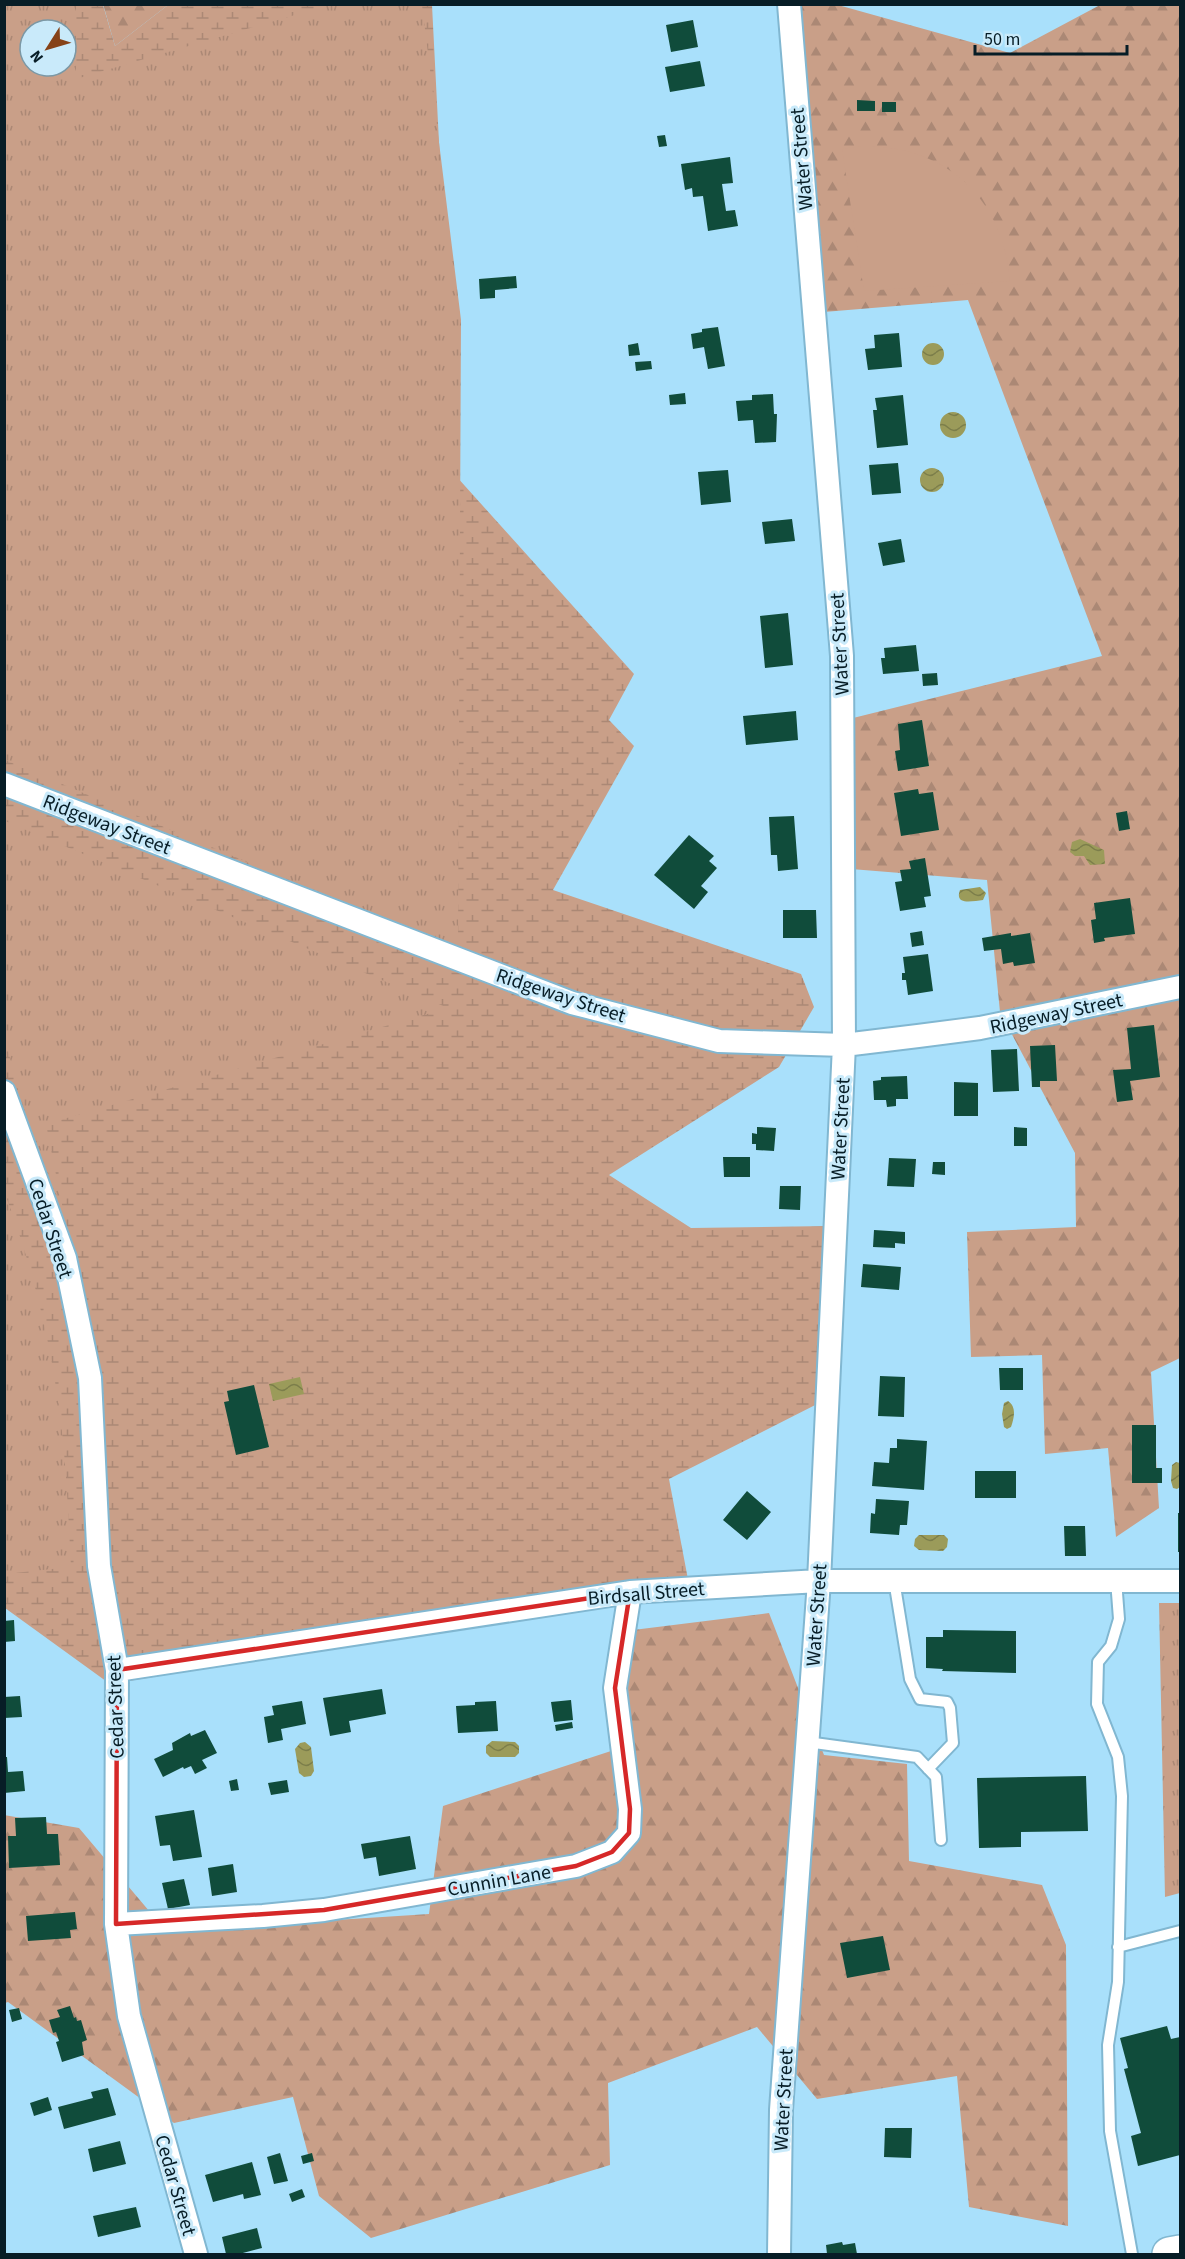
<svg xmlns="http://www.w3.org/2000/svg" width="1185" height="2259" font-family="'Source Sans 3',sans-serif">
  <defs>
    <pattern id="forest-firs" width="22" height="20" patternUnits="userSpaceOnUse" patternTransform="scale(1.5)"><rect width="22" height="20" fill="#c99f88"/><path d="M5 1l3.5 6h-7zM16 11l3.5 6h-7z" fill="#ab8875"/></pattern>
    <pattern id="wetland-marsh" width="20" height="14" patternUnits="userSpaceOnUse" patternTransform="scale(1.5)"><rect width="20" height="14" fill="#c99f88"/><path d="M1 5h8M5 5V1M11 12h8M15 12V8" fill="none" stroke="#ab8875"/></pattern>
    <pattern id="park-tufts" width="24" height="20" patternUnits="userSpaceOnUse" patternTransform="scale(1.5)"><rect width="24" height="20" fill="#c99f88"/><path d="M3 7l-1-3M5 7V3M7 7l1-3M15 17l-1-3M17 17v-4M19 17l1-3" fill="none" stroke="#ab8875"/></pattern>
    <pattern id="water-waves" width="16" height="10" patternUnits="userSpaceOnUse" patternTransform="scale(1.5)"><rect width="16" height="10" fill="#9b9b5a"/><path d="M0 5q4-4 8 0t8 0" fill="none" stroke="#7c7e4a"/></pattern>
  </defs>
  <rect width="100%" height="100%" fill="#a9e0fb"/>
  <!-- forest -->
  <path fill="url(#forest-firs)" d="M103,4L168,5L115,46Z
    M791,5H838L1010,53L1100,5H1180V1358L1151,1372L1159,1508L1116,1537L1108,1448L1045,1454L1042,1355L971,1357L967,1232L1076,1227L1075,1153L1000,1012L987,880L851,869L841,721L1102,656L968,300L812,313Z
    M769,1613L824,1755L907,1764L909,1861L1042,1885L1066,1945L1068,2226L969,2207L957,2076L817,2099L757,2027L608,2083L610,2165L371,2238L319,2196L293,2097L174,2123L8,2002L5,2003L4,1815L79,1828L166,1931L429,1914L443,1806L611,1751L625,1631Z"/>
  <!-- wetland -->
  <path fill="url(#wetland-marsh)" fill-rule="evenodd" d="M5,5H103L115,46L168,5H432L456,476L634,674L609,720L634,746L553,890L801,974L814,1007L779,1067L609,1175L691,1228L828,1226L829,1398L669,1479L690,1590L110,1684L5,1608ZM30,30H66V66H30Z"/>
  <!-- park -->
  <path fill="url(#park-tufts)" fill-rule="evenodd" d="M4,5H76V79L329,5H422L461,320L458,951L5,760ZM30,30H66V66H30Z
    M4,821H5L448,1008L46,1124L64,1215L20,1097L5,1039Z
    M4,1191C29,1257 47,1325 57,1394C66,1451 68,1509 71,1567L5,1574Z
    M1159,1603H1180V1893L1165,1897Z"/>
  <!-- pitch -->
  <path fill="#c99f88" d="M861,146C945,145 1003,197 1010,281L864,291L842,149Z"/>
  <!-- water -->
  <path fill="url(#water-waves)" d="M922 354a11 11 0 1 1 22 0a11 11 0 1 1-22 0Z
    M940 425a13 13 0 1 1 26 0a13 13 0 1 1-26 0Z
    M920 480a12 12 0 1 1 24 0a12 12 0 1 1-24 0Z
    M1080,839L1104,850L1105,864L1090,865L1084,856H1075L1070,852L1072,842Z
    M980,887L986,893L983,900C973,901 954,906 960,890Z
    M300,1377L304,1394L273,1401L269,1384Z
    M1008,1401C1017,1407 1014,1418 1011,1427L1007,1429L1004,1427L1002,1414L1004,1403Z
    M1176,1462L1180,1463V1487L1177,1489L1173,1488L1171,1481L1172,1465Z
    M919,1535H944L948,1539L947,1547L943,1551L919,1550L914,1546L915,1539Z
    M492,1741L515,1742L519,1746V1753L515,1757H490L486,1753V1746Z
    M305,1742L311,1747L314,1771L311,1776L304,1777L299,1773L295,1749L300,1743Z"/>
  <!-- building -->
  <path fill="#104c3b" d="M693,20L698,47L671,52L666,25Z
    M700,61L705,86L670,92L665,67Z
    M857,100L875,101V111H857Z
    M882,102H896V112H882Z
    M665,135L667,146L659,147L657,136Z
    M730,157L733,183L722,184L726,211L735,210L738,226L708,231L703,196L693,197L692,188L685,190L681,164Z
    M516,276L517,288L495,290V298L480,299L479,279Z
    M718,327L725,366L708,369L704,347L693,349L691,334L702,332V329Z
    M899,333L902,367L868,370L865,349L875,348L874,335Z
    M638,343L640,355L629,356L628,345Z
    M651,361L652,369L636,371L635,362Z
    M685,393L686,404L670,405L669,395Z
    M773,394L774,414H777L776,442L755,443L753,420L738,421L736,401L752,400V395Z
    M903,395L908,445L877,448L873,410H877L875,398Z
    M898,463L901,493L872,495L869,465Z
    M728,470L731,502L701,505L698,472Z
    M792,519L795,541L765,544L762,522Z
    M901,539L905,562L883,566L878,543Z
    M788,613L793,665L765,668L760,616Z
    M916,645L919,671L883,674L881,658H885L884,648Z
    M937,673L938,685L923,686L922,674Z
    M796,711L798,740L746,745L743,716Z
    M922,720L929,766L898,771L895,751L900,750L898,724Z
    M918,789L919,794L933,792L939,830L901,836L894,793Z
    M1127,811L1130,829L1119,831L1116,813Z
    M794,816L798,869L778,871L777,855H771L769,817Z
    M689,835L714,856L709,861L717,868L701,886L708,892L694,909L654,875Z
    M925,858L931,896L924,897L926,907L900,911L895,882L902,881L900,870L911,869L909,861Z
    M1130,898L1135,934L1104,938L1105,941L1094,943L1091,920L1096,919L1094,903Z
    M783,910H816L817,938H783Z
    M922,931L924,945L912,947L910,933Z
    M1011,933V936L1030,933L1035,963L1014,966L1013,962L1003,964L1001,949L984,951L982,938Z
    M928,954L933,991L908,995L906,980H902V973H905L903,957Z
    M1154,1025L1160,1077L1130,1081L1133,1100L1117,1102L1113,1070L1131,1069L1127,1028Z
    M1055,1045L1057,1081H1040V1087H1032L1030,1046Z
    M1017,1049L1019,1091L993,1092L991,1050Z
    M907,1076L908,1099H896V1106L887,1107L886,1100H874L873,1081L881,1080V1077Z
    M954,1082L978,1083V1116H954Z
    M757,1127L776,1128L774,1151L756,1150V1144H752V1133L757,1134Z
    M1014,1127L1027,1128V1146H1014Z
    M723,1157H750V1177H724Z
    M889,1158L916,1159L914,1187L887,1186Z
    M933,1162H945V1175L932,1174Z
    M780,1186H801L800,1210L779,1209Z
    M874,1230L905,1232V1244L895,1243V1248L873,1247Z
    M863,1264L901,1267L899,1290L861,1287Z
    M999,1368H1023V1390H1000Z
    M880,1376L905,1377L904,1417L878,1416Z
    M254,1385L269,1447L236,1455L224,1402L229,1401L227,1391Z
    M1132,1425H1156V1468H1162V1483H1132Z
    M897,1439L927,1441L924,1490L872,1486L874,1462L889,1463L890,1448H897Z
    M975,1471H1016V1498H975Z
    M747,1491L771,1512L747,1540L723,1520Z
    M876,1499L909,1501L907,1525H900L899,1535L870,1533L871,1513L875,1514Z
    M1178,1513H1180V1552H1178Z
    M1064,1526H1085L1086,1556H1065Z
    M14,1620L15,1641L4,1642V1621Z
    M943,1630L1016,1631V1673L942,1671L943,1669L926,1668V1637H943Z
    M382,1689L386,1714L349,1721L351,1732L330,1736L323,1698Z
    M20,1696L22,1717L4,1718V1697Z
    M571,1700L573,1720L554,1722L551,1702Z
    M302,1701L306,1724L281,1729L283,1740L268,1743L264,1717L274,1715L272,1706Z
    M496,1701L498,1731L458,1733L456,1706L475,1705V1702Z
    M572,1722L573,1728L556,1731L555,1725Z
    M205,1730L217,1753L202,1760L207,1768L195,1774L191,1766L184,1769L183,1767L163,1777L154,1759L173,1750L172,1743L190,1733L191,1736Z
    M4,1757H7L8,1772L23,1771L25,1791L4,1793Z
    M1086,1776L1088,1831L1021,1832V1847L979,1848L977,1778Z
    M237,1779L239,1790L231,1791L229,1781Z
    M287,1780L289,1792L271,1795L268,1783Z
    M194,1810L202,1857L173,1861L170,1845L160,1846L155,1816Z
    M46,1817L47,1834H58L60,1865L9,1868L8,1836H16L15,1818Z
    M410,1836L416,1869L379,1876L376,1857L364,1859L361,1844Z
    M233,1864L237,1892L212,1896L208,1868Z
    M184,1879L190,1905L168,1909L162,1883Z
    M75,1912L77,1929L70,1930L71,1938L28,1941L26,1916Z
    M883,1936L890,1970L847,1978L840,1943Z
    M70,2006L74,2018L76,2017L77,2021L81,2020L87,2040L82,2042L84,2055L62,2062L56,2042L59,2041L56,2032L53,2033L49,2020L60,2017L57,2010Z
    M19,2008L22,2019L12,2022L9,2010Z
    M1167,2026L1171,2039L1180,2037V2155L1138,2166L1131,2136L1141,2133L1124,2069L1128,2068L1120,2038Z
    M108,2088L116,2115L64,2129L58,2107L93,2098L91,2092Z
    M48,2097L52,2110L34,2116L30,2103Z
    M885,2128H912L911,2158L884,2157Z
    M120,2141L126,2164L93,2172L88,2149Z
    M280,2153L288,2181L274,2184L267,2157Z
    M312,2153L314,2161L303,2164L301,2156Z
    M252,2162L261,2195L244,2199L243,2194L213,2202L205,2175Z
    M302,2189L305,2197L292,2202L289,2194Z
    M136,2207L141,2227L98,2237L93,2216Z
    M257,2228L262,2248L239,2254H226L222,2237Z
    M842,2242L843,2245L855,2243L857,2254H827L826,2245Z"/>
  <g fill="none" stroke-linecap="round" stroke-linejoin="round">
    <defs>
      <path id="lane" d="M894,1580L910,1679L920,1699L947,1702L950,1708L953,1743L928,1769
        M1116,1580L1119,1619L1111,1646L1098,1662L1097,1704L1118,1757L1122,1796L1118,1982L1108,2045L1110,2131L1132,2254
        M807,1742L917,1757L936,1777L941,1840
        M1118,1947L1180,1931"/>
      <path id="street" d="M4,784L572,1003L719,1041L844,1045L918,1036L980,1028L1180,987
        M4,1092L65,1258L90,1378L99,1566L117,1670L116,1924L129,2016L196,2254
        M117,1670L630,1592L819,1581H1180
        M116,1924L263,1916L324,1910L576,1866L612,1852L629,1833L630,1809L615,1688L630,1592
        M779,2254L781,2110L819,1581L844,1045L842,656L789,4"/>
      <path id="highway" d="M1169,2254L1180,2252"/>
    </defs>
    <!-- lane casing -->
    <use href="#lane" stroke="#81b7d1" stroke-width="14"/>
    <!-- street casing -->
    <use href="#street" stroke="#81b7d1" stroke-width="26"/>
    <!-- highway casing -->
    <use href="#highway" stroke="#81b7d1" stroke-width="36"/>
    <!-- lane -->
    <use href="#lane" stroke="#fff" stroke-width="10"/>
    <!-- street -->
    <use href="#street" stroke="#fff" stroke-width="22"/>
    <!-- highway -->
    <use href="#highway" stroke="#fff" stroke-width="33"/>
  </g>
  <!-- marked area -->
  <path fill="none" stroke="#d62828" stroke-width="4.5" stroke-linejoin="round" d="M630,1592L615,1688L630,1809L629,1833L612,1852L576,1866L324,1910L116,1924L117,1670Z"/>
  <g text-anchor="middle" stroke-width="6" stroke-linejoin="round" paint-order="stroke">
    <!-- street labels -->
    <g font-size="20" fill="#071d26" stroke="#c9eafa">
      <text transform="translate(801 159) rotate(-95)" y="7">Water Street</text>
      <text transform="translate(839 644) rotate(-93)" y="7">Water Street</text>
      <text transform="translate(107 824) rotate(21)" y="7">Ridgeway Street</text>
      <text transform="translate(561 995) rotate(18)" y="7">Ridgeway Street</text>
      <text transform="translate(1056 1013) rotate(-12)" y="7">Ridgeway Street</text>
      <text transform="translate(840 1129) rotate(-87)" y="7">Water Street</text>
      <text transform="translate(51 1228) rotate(72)" y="7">Cedar Street</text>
      <text transform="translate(646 1593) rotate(-5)" y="7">Birdsall Street</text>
      <text transform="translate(816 1615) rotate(-86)" y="7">Water Street</text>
      <text transform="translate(115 1707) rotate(-92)" y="7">Cedar Street</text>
      <text transform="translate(499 1880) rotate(-10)" y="7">Cunnin Lane</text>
      <text transform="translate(783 2100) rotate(-87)" y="7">Water Street</text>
      <text transform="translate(176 2185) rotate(74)" y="7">Cedar Street</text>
    </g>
  </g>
  <!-- border -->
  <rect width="1185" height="2259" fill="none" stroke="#071d26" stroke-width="12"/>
  <!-- north arrow -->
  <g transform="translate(48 48) rotate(233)"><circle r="28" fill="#c9eafa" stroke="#7b98a5" stroke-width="1.5"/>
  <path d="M0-4.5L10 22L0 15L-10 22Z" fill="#864217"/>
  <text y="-9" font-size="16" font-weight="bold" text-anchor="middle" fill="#071d26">N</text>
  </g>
  <!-- scale -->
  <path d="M975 45v9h152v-9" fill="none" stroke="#071d26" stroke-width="3"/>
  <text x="984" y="45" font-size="18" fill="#071d26" stroke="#c9eafa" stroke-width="4.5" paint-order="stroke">50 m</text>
</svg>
